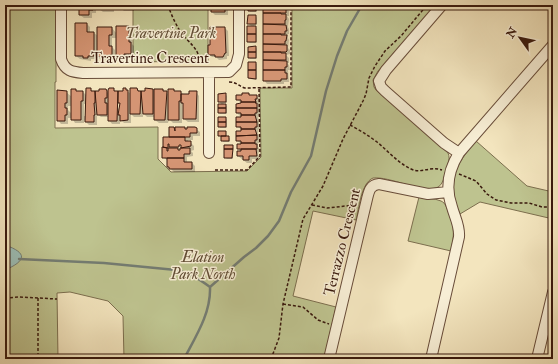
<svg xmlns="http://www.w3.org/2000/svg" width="558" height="364" font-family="'IM FELL Double Pica',serif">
  <rect width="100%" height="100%" fill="#f3e5be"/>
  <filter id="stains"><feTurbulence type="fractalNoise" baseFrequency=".005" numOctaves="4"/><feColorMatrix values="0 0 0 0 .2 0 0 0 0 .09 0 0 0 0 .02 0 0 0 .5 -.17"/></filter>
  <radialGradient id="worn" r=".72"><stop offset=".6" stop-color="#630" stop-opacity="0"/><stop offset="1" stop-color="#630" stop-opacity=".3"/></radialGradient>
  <!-- green -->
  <path fill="#bec38f" stroke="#7c6e4e" d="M5,5H56V82H55V128L158,127V159L171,172L247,171L261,157L260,88H292V5H436L378,71L373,80L374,87L376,90L448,153C451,160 447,166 445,173C444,179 442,186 436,188C422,193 389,176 373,178C361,183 359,209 356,220L313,211L293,296L336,307L324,359H124L123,316L108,301L70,292L57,293L58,359H5Z
    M133,5H208V61L133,62Z
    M476,141L527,186L553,192V219L480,202L460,214C446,183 455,165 476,141Z
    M419,197C425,199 435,198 441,201C446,203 447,209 449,214C455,229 454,235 451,251L408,241Z"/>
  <!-- water -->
  <path fill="#9cbeb6" stroke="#747c72" d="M5,245C28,253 26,261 5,270Z"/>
  <!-- shadow -->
  <path fill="#0003" fill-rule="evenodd" d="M77,5H96V13H92V18H84L80,15V10Z
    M99,5H114V12H103L99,9Z
    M117,5H134V11H124Z
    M212,5H228V15H215L212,12Z
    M249,5H257V12H250L249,10Z
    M264,5H290V7L286,8L289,11V16H287L289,19L288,27L289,29V34H288V38L289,40L288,48L290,50V54L286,55L289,58V63H287L289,65L290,70H288L289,82H284V84H267L264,80Z
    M256,16L257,18V25H254L257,28V43H250L248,42L252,27L248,23Z
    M87,24L90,27V33H94L98,36L112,28L117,34L128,27L132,30V44L134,46V57H119V58L117,56V38H112V47L115,50V58L101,60L97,56V59H91V61L80,59L76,56Z
    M225,28L228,31L229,56H227V59L219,60L216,57H212L209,54L211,46Z
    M256,47L257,49V59H250L249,57Z
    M120,59H127V61H122Z
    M249,63H256L257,64V80L250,79L249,78Z
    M90,89L94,92H100L105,90L109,94L113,89L117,92H124L125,89L131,94L137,89L141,92H146V89L163,90L169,95L174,90L176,92H181L184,95H190L196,92L199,96V122H188L184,119V104H182V123H173L169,119L168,123H159L155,120V117H147L143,113V117H134L131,114V123H124L120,119V124H112L109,120V117H101L97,114V125H89L84,120V123H75L72,118H68V124H61L58,120L66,92L72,97V90L83,92L87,96ZM116,102H121V109L116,108ZM84,104H86V116H84ZM68,106H72V114L68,110Z
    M225,94L227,96V103H223L227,106V114H220L219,113L222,105L219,101Z
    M248,94L251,96H257L260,99L259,106L260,108V116H258L260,129H258V134L260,135V143H258V147L260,149L258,154L260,159H252V163H247L238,156L241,152L238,149L242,145L237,140L242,130L237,126L242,118L237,113L242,104L237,99Z
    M225,118L227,119V128H220L219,126Z
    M173,128L175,130L185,128L188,131L196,129L200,132V136H193V140H188V142H190L194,146V150L191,151L193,153V156L187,157V163H192L195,166V172H174L168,166V161L163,157L164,138H170ZM170,142L169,152H166L167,143ZM179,144L182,145L181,151H177Z
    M225,132L227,137L230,138V142H223L222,137L219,135Z
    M232,146L233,147V159H227L225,157Z"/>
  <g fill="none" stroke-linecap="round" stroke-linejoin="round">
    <!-- stream -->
    <path stroke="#747c72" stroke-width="2.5" d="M19,259L104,263L176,270C190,273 199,279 210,287
      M210,287L244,257L256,248L268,236L279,221L291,192L311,156L326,91L337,56L347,31L362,5
      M184,359C196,336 211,313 210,287"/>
  </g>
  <!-- building -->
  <path fill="#d59574" stroke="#39190d" d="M76,5H93V10H89V15H79V7H76Z
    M98,5H111V9H98Z
    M120,5H131V8H120Z
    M211,5H225V12H211Z
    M248,5H256V11H248Z
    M263,5H281V7H286V13H263Z
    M263,13H281V14H286V20H285V24H263Z
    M248,15H256V24H247Z
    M75,23H87V32H94V56H88V58H83V56H75Z
    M263,24L286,25L287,31H285V34H263Z
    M116,26H129V42H131V54H124V58H117V56H116Z
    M247,26H256V34H247Z
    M97,27H112V35H109V46H112V55L97,57Z
    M210,27H225L226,53H225L223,57H215V55H208V45H210Z
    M247,34H256V42H247Z
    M263,34H281V35H287L286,41H285V44H263Z
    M263,44L287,45V51L286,52H263Z
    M256,46V52H248V47Z
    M248,52H256V58H248Z
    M263,52H281V53H286V60H263Z
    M263,60L287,61V67H285V70H263Z
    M248,62H256V70H248Z
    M248,70H256V79L248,78Z
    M263,70H285V73H287V79H281V81H263Z
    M86,88H91V91H95V103H94L95,115H94V122H85Z
    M109,88H114V91H118L117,121H108V90Z
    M123,88H126V90H128V120L120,121V115H118L120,103H118V91H123Z
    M130,88H137L138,91H141L140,114H130Z
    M145,88L153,89V114H143L141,91H145Z
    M71,89H76V91H83V101H81V120H71Z
    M99,89H106L107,91V98H105V103H107V115H97L95,91H99Z
    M154,89H163V91H167L165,120H154Z
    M168,89H174V91H181V101H179V120H168Z
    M57,90L67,91V103H65V108H67V115H65V121H57Z
    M189,91H197L196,119H183V103H181V94H189Z
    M226,93V102H218V94Z
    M242,93H249V95H257V99H255L256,102H241V100H236V95H242Z
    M241,102H256L255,103H257V108H236V104L241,103Z
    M218,104H226V108H218Z
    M218,108H226V113H218Z
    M236,108H257V113H255V115H241V113H236Z
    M241,115H255L257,122H236V117H241Z
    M218,117H226V122H218Z
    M218,122H226V127H218Z
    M236,122H257V127H255V129H241V127H236Z
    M169,127H174L175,131V127H185V129H187V127H195L197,128V133H190V137H169Z
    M241,129H255L257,135L236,136V131H241Z
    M218,131H226V136H218Z
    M257,135V140H255V143H241V141H236V136Z
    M221,136H229V141H221Z
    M163,137H185V141H191V146L181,148V145H179V147H169V144H168V148L163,147Z
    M241,143H255V144H257V149H237V144H241Z
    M224,145H233V149H224Z
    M162,147L167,148V151H168V148H178V150H180V148H190V154H184V158H162Z
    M224,149H233L232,158H224Z
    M241,149H256L257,156H249V160H243V156H237V151H241Z
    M167,158H184V162H192V169H169V167H167Z"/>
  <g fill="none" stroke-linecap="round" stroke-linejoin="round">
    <defs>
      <path id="minor" d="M61,5V59C65,71 72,72 83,73L229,72L236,65L239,54V5
        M442,5L386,70L379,81L381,87L385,91L444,143L459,153
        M209,153V73
        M329,359L367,199C369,191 370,185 379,184L428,194L448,192
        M431,359L459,237C460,226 455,218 452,207C445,188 449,169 459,153L553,45
        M537,359L553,292"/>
    </defs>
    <!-- minor casing -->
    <use href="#minor" stroke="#684c39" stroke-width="12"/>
    <!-- path -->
    <path stroke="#39190d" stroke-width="1.5" stroke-dasharray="3 2" stroke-linecap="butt" d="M168,5C171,14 175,23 180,31C188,43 199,47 200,63
      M229,82C237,82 238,86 245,88L291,87V5
      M350,125C359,130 368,135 377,142C388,151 398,163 411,169C421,174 429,166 442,170
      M215,170H247L260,156L259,87
      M459,174L476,181L487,194L496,200L511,203H529L542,207H553
      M312,205L327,208L355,205
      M5,298L19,297L57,299
      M38,298V359
      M283,304L303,307L318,320L329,324
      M271,359L279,338L283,304L303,219L323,186L343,139L363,101L366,94L369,78L375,66L385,51L401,36L427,5"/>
    <!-- minor -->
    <use href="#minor" stroke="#f7eed5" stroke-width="10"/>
  </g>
  <g text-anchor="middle" stroke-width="3" stroke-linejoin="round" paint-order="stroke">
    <!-- park labels -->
    <g font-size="15" font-style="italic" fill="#614c34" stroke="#f7eed5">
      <text x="171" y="38">Travertine Park</text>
      <text x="203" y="262">Elation<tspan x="203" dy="17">Park North</tspan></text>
    </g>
    <!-- street labels -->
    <g font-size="15" fill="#39190d" stroke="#f7eed5">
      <text x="150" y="63">Travertine Crescent</text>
      <text transform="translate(342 242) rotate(-76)" y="5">Terrazzo Crescent</text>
    </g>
  </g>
  <!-- margin -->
  <rect width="558" height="364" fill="none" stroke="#f3e5be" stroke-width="20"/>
  <rect x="6" y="6" width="546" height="352" fill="none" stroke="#39190d" stroke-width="2"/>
  <rect x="10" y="10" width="538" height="344" fill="none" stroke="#39190d"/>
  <!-- north arrow -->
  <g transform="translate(520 38) rotate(303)" stroke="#f7eed5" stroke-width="3" paint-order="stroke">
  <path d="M0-3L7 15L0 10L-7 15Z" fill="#39190d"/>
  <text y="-6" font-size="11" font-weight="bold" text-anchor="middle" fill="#39190d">N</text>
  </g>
  <rect width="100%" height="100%" filter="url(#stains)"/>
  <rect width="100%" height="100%" fill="url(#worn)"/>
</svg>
